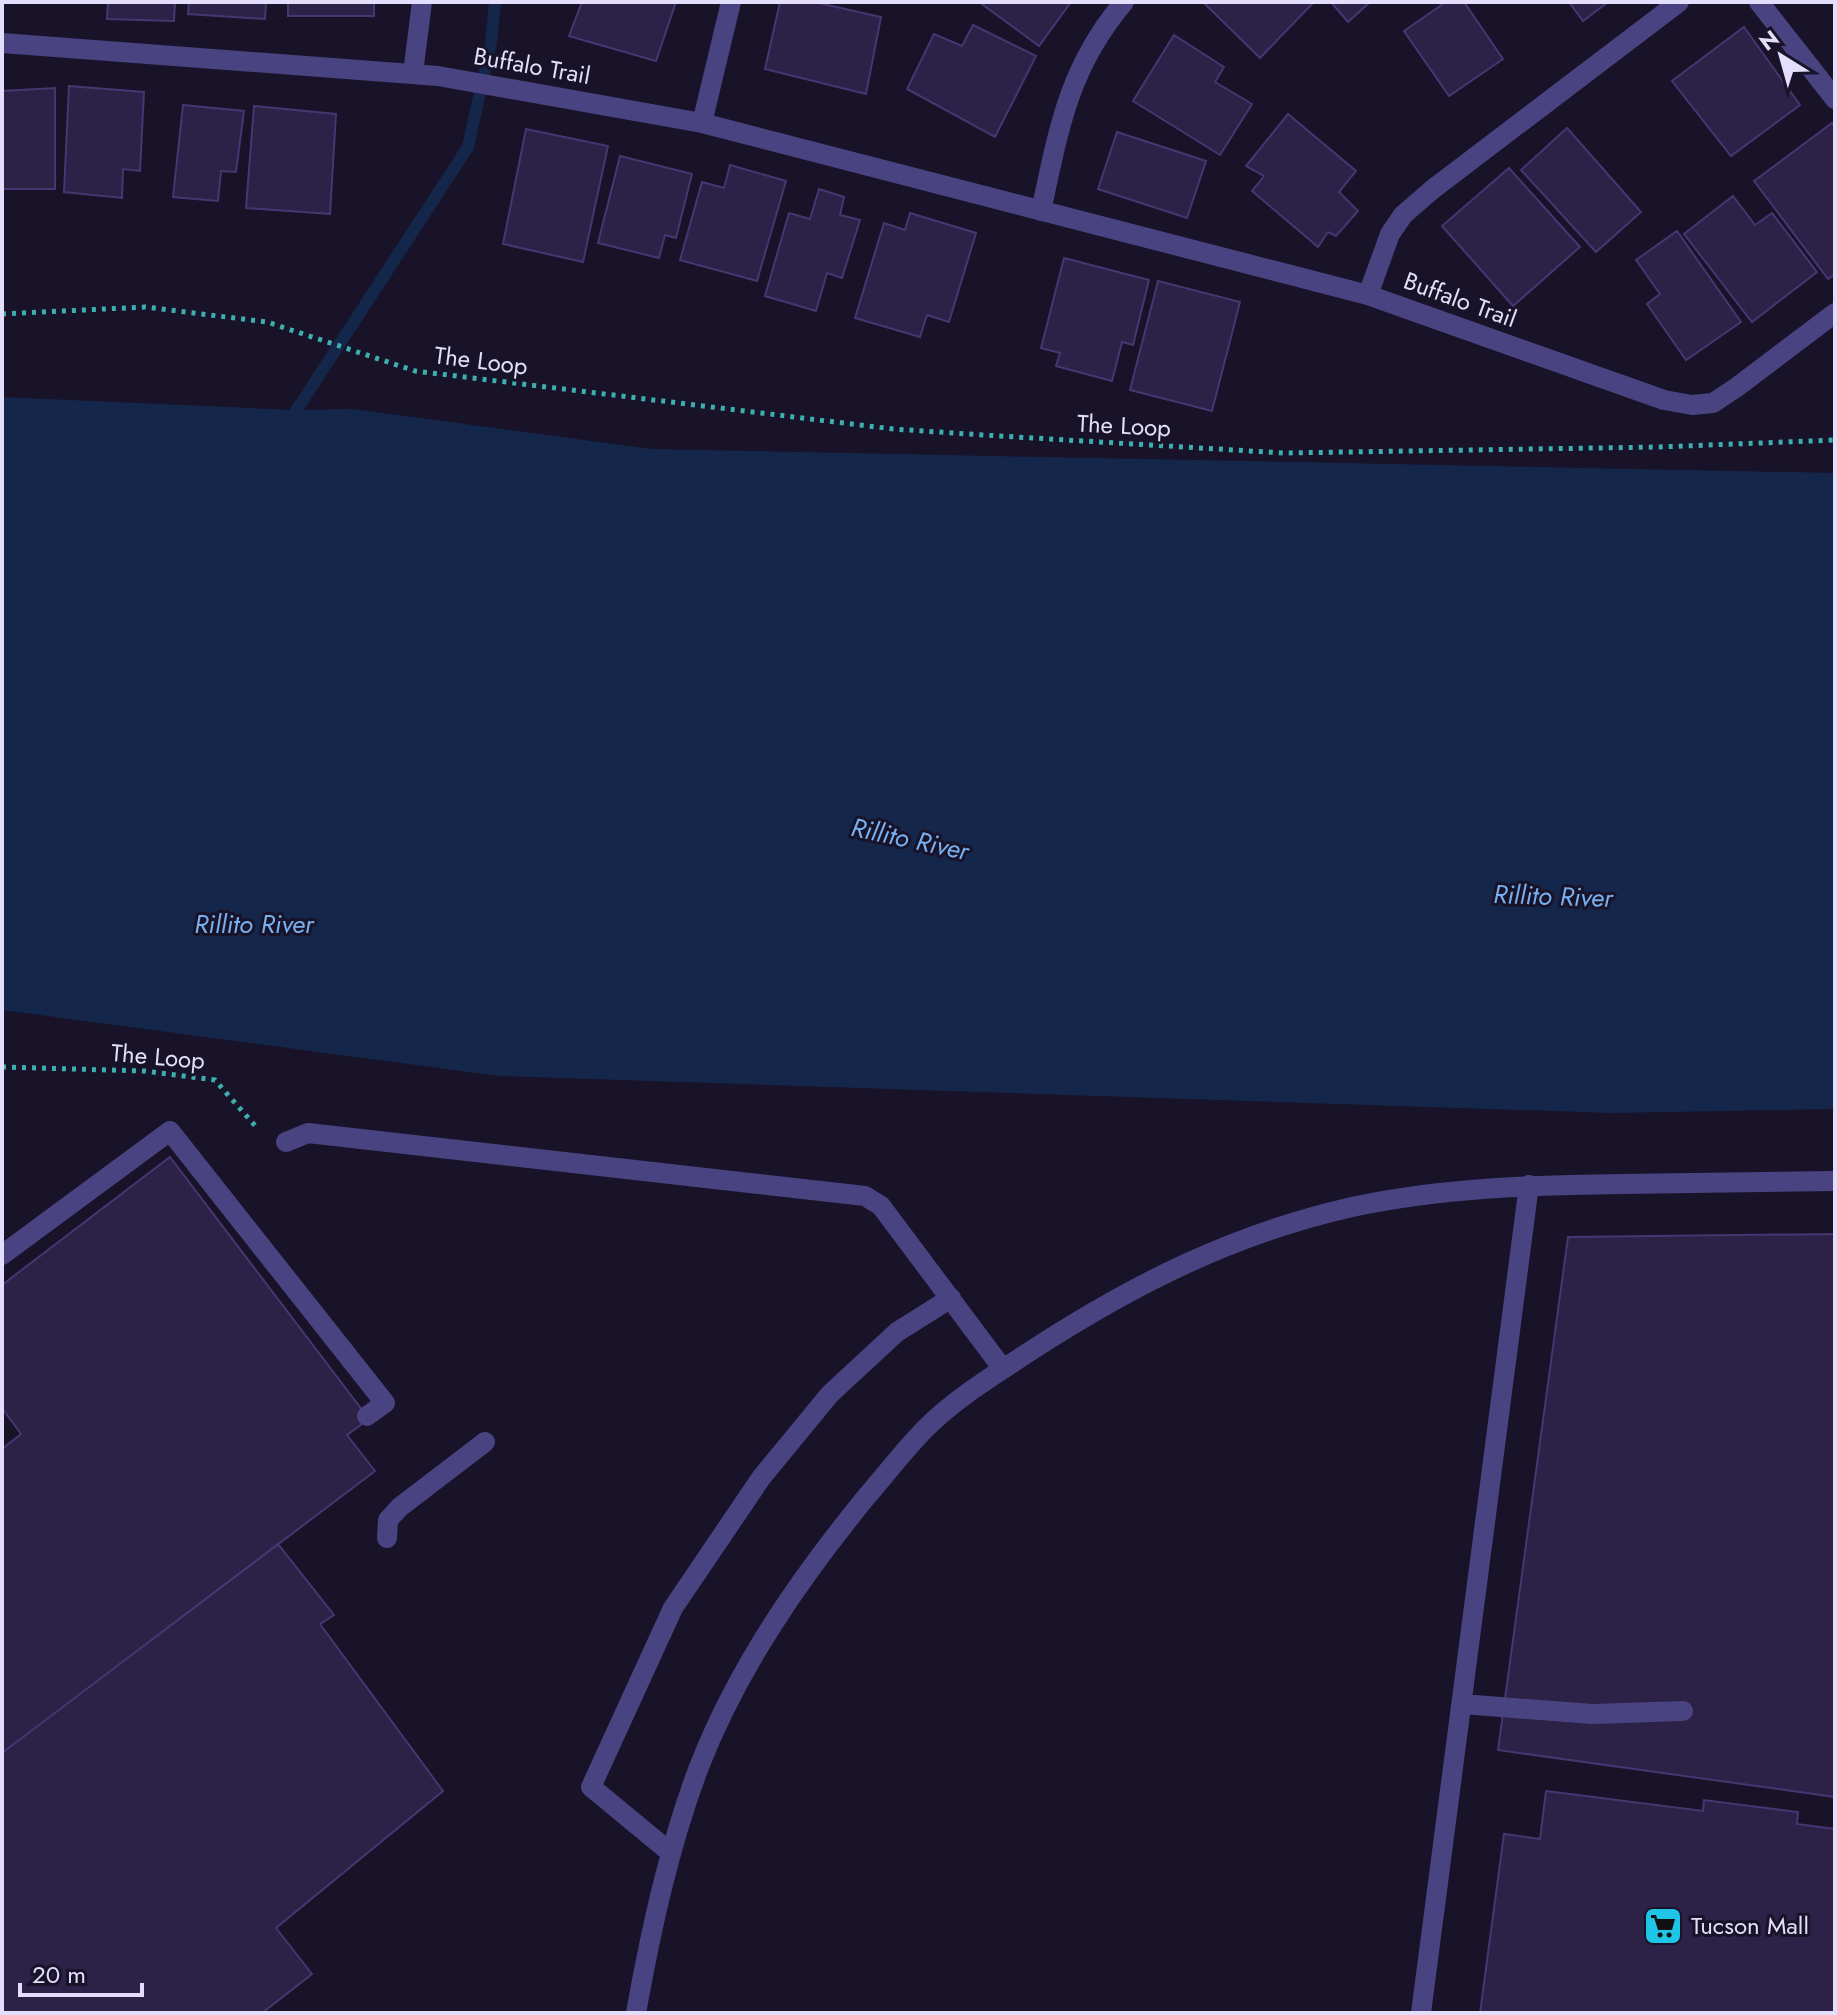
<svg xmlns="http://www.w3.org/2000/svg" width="1837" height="2015" font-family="Jost,sans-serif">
  <rect width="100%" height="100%" fill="#181328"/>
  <!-- water -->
  <path fill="#15264b" d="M2,397L295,410L353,409L651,449L1835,473V1109L1612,1113L499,1076L2,1010Z"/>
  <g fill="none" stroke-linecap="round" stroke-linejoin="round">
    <!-- stream -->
    <path stroke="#15264b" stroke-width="12" d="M288,423L468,147L491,43L495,2"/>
  </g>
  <!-- building -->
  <path fill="#2c2147" stroke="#463671" stroke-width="2" d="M108,2H175L174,21L107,19Z
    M189,2H266L265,19L188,14Z
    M288,2H374V16H288Z
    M582,2H676L656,61L569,36Z
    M780,2H814L881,17L866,94L765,69Z
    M979,2H1071L1039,46Z
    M1203,2H1314L1260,58Z
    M1331,2H1370L1348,22Z
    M1446,2H1464L1503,59L1449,96L1404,31Z
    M1569,2H1608L1583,21Z
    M973,25L1036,56L995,137L907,89L934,34L962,46Z
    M1744,27L1800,105L1731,156L1672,81Z
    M1174,35L1224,67L1215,82L1252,104L1220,155L1133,101Z
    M69,86L144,92L140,171L123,169L122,198L64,192Z
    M55,88V189H2V91Z
    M183,105L244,111L236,172L221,171L218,201L173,197Z
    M254,106L336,114L330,214L246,208Z
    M1288,114L1356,171L1339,192L1358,211L1336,236L1328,232L1318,247L1252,191L1264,176L1246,166Z
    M1832,123L1835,127V274L1828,279L1754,181Z
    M1567,128L1641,212L1596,252L1521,170Z
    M526,129L608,146L583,262L503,244Z
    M1117,132L1206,161L1187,218L1098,189Z
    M620,156L692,174L676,238L665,235L659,258L598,243Z
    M730,165L786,181L757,281L680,260L702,182L724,188Z
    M1509,168L1580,247L1513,306L1442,226Z
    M819,189L844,197L840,215L860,220L842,278L827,273L816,311L765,296L789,213L810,219Z
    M1733,196L1755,225L1772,213L1817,272L1752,322L1684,234Z
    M910,213L976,233L949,322L927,315L920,337L855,318L884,223L905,230Z
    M1677,231L1741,322L1686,360L1647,304L1660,294L1636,260Z
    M1064,258L1149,280L1133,345L1122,342L1112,381L1056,366L1060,353L1041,348Z
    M1158,281L1240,302L1212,411L1130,390Z
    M170,1157L369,1419L347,1435L375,1471L2,1753V1449L21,1434L2,1408V1285Z
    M1835,1234V1797L1498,1750L1568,1237Z
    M278,1544L334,1615L320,1624L443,1791L276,1928L312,1974L262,2013H2V1753Z
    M1546,1791L1703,1811L1704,1800L1798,1812L1797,1824L1835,1829V2013H1480L1504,1834L1540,1839Z"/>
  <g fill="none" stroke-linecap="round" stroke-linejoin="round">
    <!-- path -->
    <path stroke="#3eafb0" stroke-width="5" stroke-dasharray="4 6" stroke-linecap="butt" d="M2,314L145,307L267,322L415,371L893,429L983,435L1284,453L1659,447L1835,440
      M2,1067L145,1071L215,1080L258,1129"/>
    <!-- lane -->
    <path stroke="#4a4382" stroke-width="20" d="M286,1142L308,1133L865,1196L881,1206L1003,1369
      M2,1255L170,1131L385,1403L367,1416
      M387,1538L388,1520L400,1507L485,1442
      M1462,1704L1592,1714L1683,1711
      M671,1853L591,1787L673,1608L761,1478L830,1394L897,1332L951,1298
      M1421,2013L1529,1185"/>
    <!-- street -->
    <path stroke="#4a4382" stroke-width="20" d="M1759,2L1835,99
      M2,43L438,76L702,123L1368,295L1664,400L1692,405L1713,403L1737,387L1835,313
      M413,73L422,2
      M702,123L731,2
      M1041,211C1059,129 1068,68 1124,2
      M1368,295L1390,234L1403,215L1433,189L1679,2
      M636,2013C651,1930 669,1846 699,1767C738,1667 800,1578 867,1496C887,1473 905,1449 926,1428C957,1397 996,1374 1032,1350C1134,1284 1233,1234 1352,1207C1441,1188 1531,1185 1622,1184C1693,1183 1764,1182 1835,1181"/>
  </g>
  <!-- icons -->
  <defs>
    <symbol id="supermarket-square" viewBox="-11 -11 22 22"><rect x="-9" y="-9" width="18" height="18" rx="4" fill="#1ec5e7" stroke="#181328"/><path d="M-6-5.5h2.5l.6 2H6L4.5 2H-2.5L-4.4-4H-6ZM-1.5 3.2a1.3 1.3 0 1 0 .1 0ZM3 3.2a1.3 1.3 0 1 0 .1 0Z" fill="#111"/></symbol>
  </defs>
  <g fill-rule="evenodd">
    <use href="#supermarket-square" x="1641" y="1904" width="44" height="44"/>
  </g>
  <g text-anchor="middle" stroke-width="6" stroke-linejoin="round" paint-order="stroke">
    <!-- street labels -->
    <g font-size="24" fill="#e3defc" stroke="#181328">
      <text transform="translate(532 66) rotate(10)" y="8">Buffalo Trail</text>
      <text transform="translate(1460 300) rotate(20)" y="8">Buffalo Trail</text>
      <text transform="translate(481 361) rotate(7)" y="8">The Loop</text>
      <text transform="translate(1124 426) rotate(3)" y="8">The Loop</text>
      <text transform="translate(158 1057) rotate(5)" y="8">The Loop</text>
    </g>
    <!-- poi labels -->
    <g font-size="24" fill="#e3defc" stroke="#181328" text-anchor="start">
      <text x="1691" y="1934">Tucson Mall</text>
    </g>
    <!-- water labels -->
    <g font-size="26" font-style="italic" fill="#77b0f1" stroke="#181328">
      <text transform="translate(910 839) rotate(12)" y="9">Rillito River</text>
      <text transform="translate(1553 896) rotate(2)" y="9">Rillito River</text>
      <text x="254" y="933">Rillito River</text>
    </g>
  </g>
  <!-- border -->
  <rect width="1837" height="2015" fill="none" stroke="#e3defc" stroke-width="8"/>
  <!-- north arrow -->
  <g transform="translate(1781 56) rotate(323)" stroke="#181328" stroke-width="6" paint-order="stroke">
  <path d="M0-6L14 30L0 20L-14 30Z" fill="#e3defc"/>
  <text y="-12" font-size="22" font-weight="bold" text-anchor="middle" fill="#e3defc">N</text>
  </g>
  <!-- scale -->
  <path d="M20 1983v12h122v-12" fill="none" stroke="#e3defc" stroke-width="4"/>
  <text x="32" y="1983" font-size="24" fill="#e3defc" stroke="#181328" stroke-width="6" paint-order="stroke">20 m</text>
</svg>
